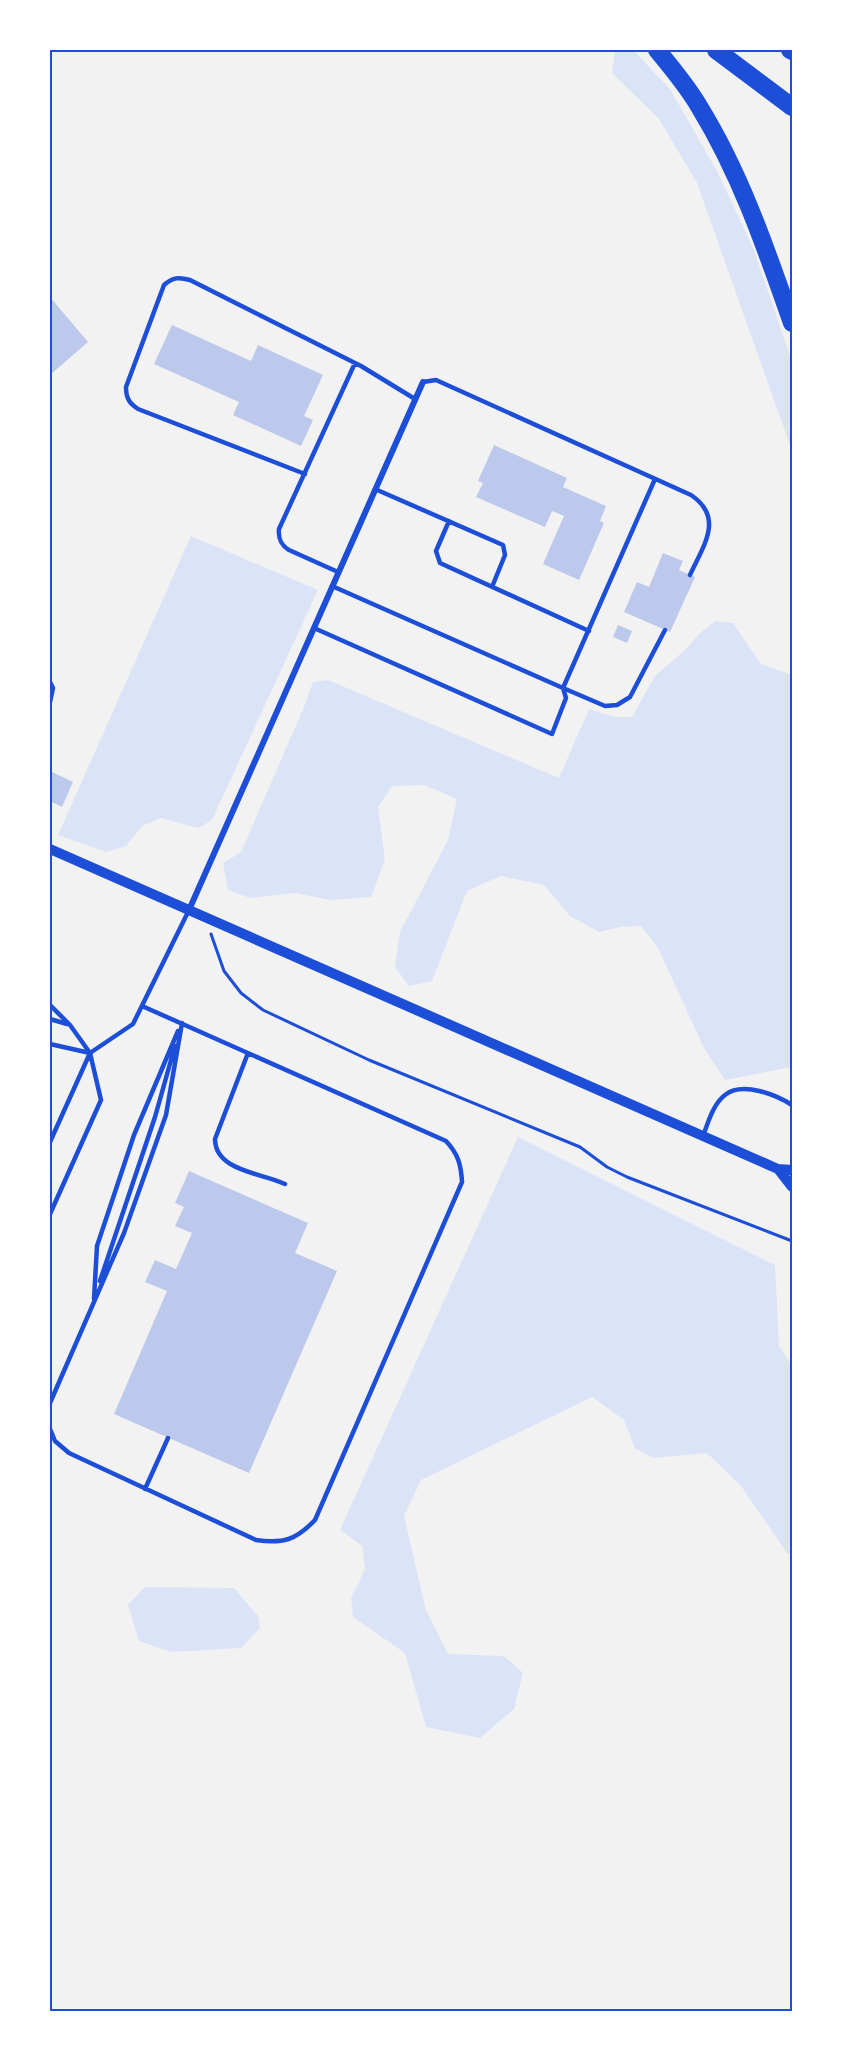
<svg xmlns="http://www.w3.org/2000/svg" width="842" height="2061" font-family="'Golos Text',sans-serif">
  <rect width="100%" height="100%" fill="#f2f2f2"/>
  <!-- green -->
  <path fill="#dbe4f7" d="M615,50H633L670,89L717,171L754,250L792,362V451L697,183L659,119L612,73Z
    M191,536L318,590L212,820L198,828L161,818L142,826L126,846L106,852L58,835Z
    M715,621L733,623L761,664L792,675V1067L725,1080L704,1048L658,948L641,926L620,927L599,932L570,916L544,885L501,876L467,891L432,981L409,986L395,967L400,932L448,840L457,799L424,785L392,786L378,807L385,860L371,897L330,900L296,893L250,898L228,890L223,863L241,852L304,707L313,682L328,680L559,778L589,709L614,717H632L655,676L685,650L699,634Z
    M518,1137L775,1265L779,1346L792,1366V1555L787,1553L741,1486L707,1453L653,1458L635,1448L624,1420L592,1397L421,1480L404,1516L426,1610L448,1654L504,1656L523,1673L514,1709L480,1738L426,1727L405,1653L353,1617L351,1598L365,1569L362,1546L340,1530Z
    M145,1587L234,1588L258,1616L260,1628L241,1648L171,1652L139,1641L128,1605Z"/>
  <!-- building -->
  <path fill="#bdc9ec" d="M50,297L88,342L50,375Z
    M172,325L251,361L258,345L323,375L304,416L313,420L301,446L233,415L239,402L154,364Z
    M494,445L567,478L563,487L606,506L600,521L604,523L579,580L543,564L564,516L552,511L545,527L476,497L483,483L478,481Z
    M663,553L683,561L679,570L695,577L670,632L624,612L637,582L649,587Z
    M618,625L632,631L627,643L613,637Z
    M50,771L73,782L62,807L50,801Z
    M189,1171L308,1223L295,1253L337,1271L249,1473L114,1414L167,1291L145,1282L155,1260L176,1269L192,1233L175,1226L184,1207L175,1203Z"/>
  <g fill="none" stroke-linecap="round" stroke-linejoin="round">
    <!-- path -->
    <path stroke="#1d4ed8" stroke-width="3" d="M211,934L224,971L241,993L263,1010L369,1060L580,1147L607,1167L627,1177L792,1241"/>
    <!-- service -->
    <path stroke="#1d4ed8" stroke-width="4.5" d="M423,382L436,380L691,495C725,518 703,546 690,575
      M305,474L138,409C129,403 126,398 126,387L164,285C173,277 179,277 190,280L361,366L415,399
      M375,489L503,545L505,555L492,587
      M449,521L436,551L440,563L589,631
      M338,572L289,550C281,545 278,539 279,529L355,363
      M332,586L563,688L655,479
      M314,628L552,734L566,698L563,688
      M50,682L53,688L50,702
      M563,688L605,706L617,705L630,697L665,630
      M50,1005L70,1025L90,1053L101,1100L50,1214
      M50,1019L67,1024
      M50,1044L90,1053
      M248,1053L215,1139C215,1171 262,1173 285,1184
      M703,1136C708,1123 713,1104 725,1095C743,1081 776,1095 792,1105
      M50,1142L90,1053L133,1024L189,910
      M100,1281L155,1117L175,1046
      M94,1299L97,1246L134,1135L178,1031
      M50,1403L124,1233L166,1115L182,1023
      M50,1429L55,1441L69,1453L256,1540C283,1544 296,1540 315,1520L462,1182C461,1164 458,1154 446,1141L142,1006
      M145,1489L168,1438"/>
    <!-- minor -->
    <path stroke="#1d4ed8" stroke-width="6" d="M189,910L423,382"/>
    <!-- tertiary -->
    <path stroke="#1d4ed8" stroke-width="10" d="M50,849L778,1169L792,1170
      M778,1169L792,1187"/>
    <!-- motorway -->
    <path stroke="#1d4ed8" stroke-width="18" d="M657,50C672,68 688,87 700,108C741,175 766,249 792,323
      M716,50L792,107
      M790,50L792,51"/>
  </g>
  <!-- border -->
  <rect width="842" height="2061" fill="none" stroke="#ffffff" stroke-width="102"/>
  <rect x="51" y="51" width="740" height="1959" fill="none" stroke="#1d4ed8" stroke-width="2"/>
</svg>
